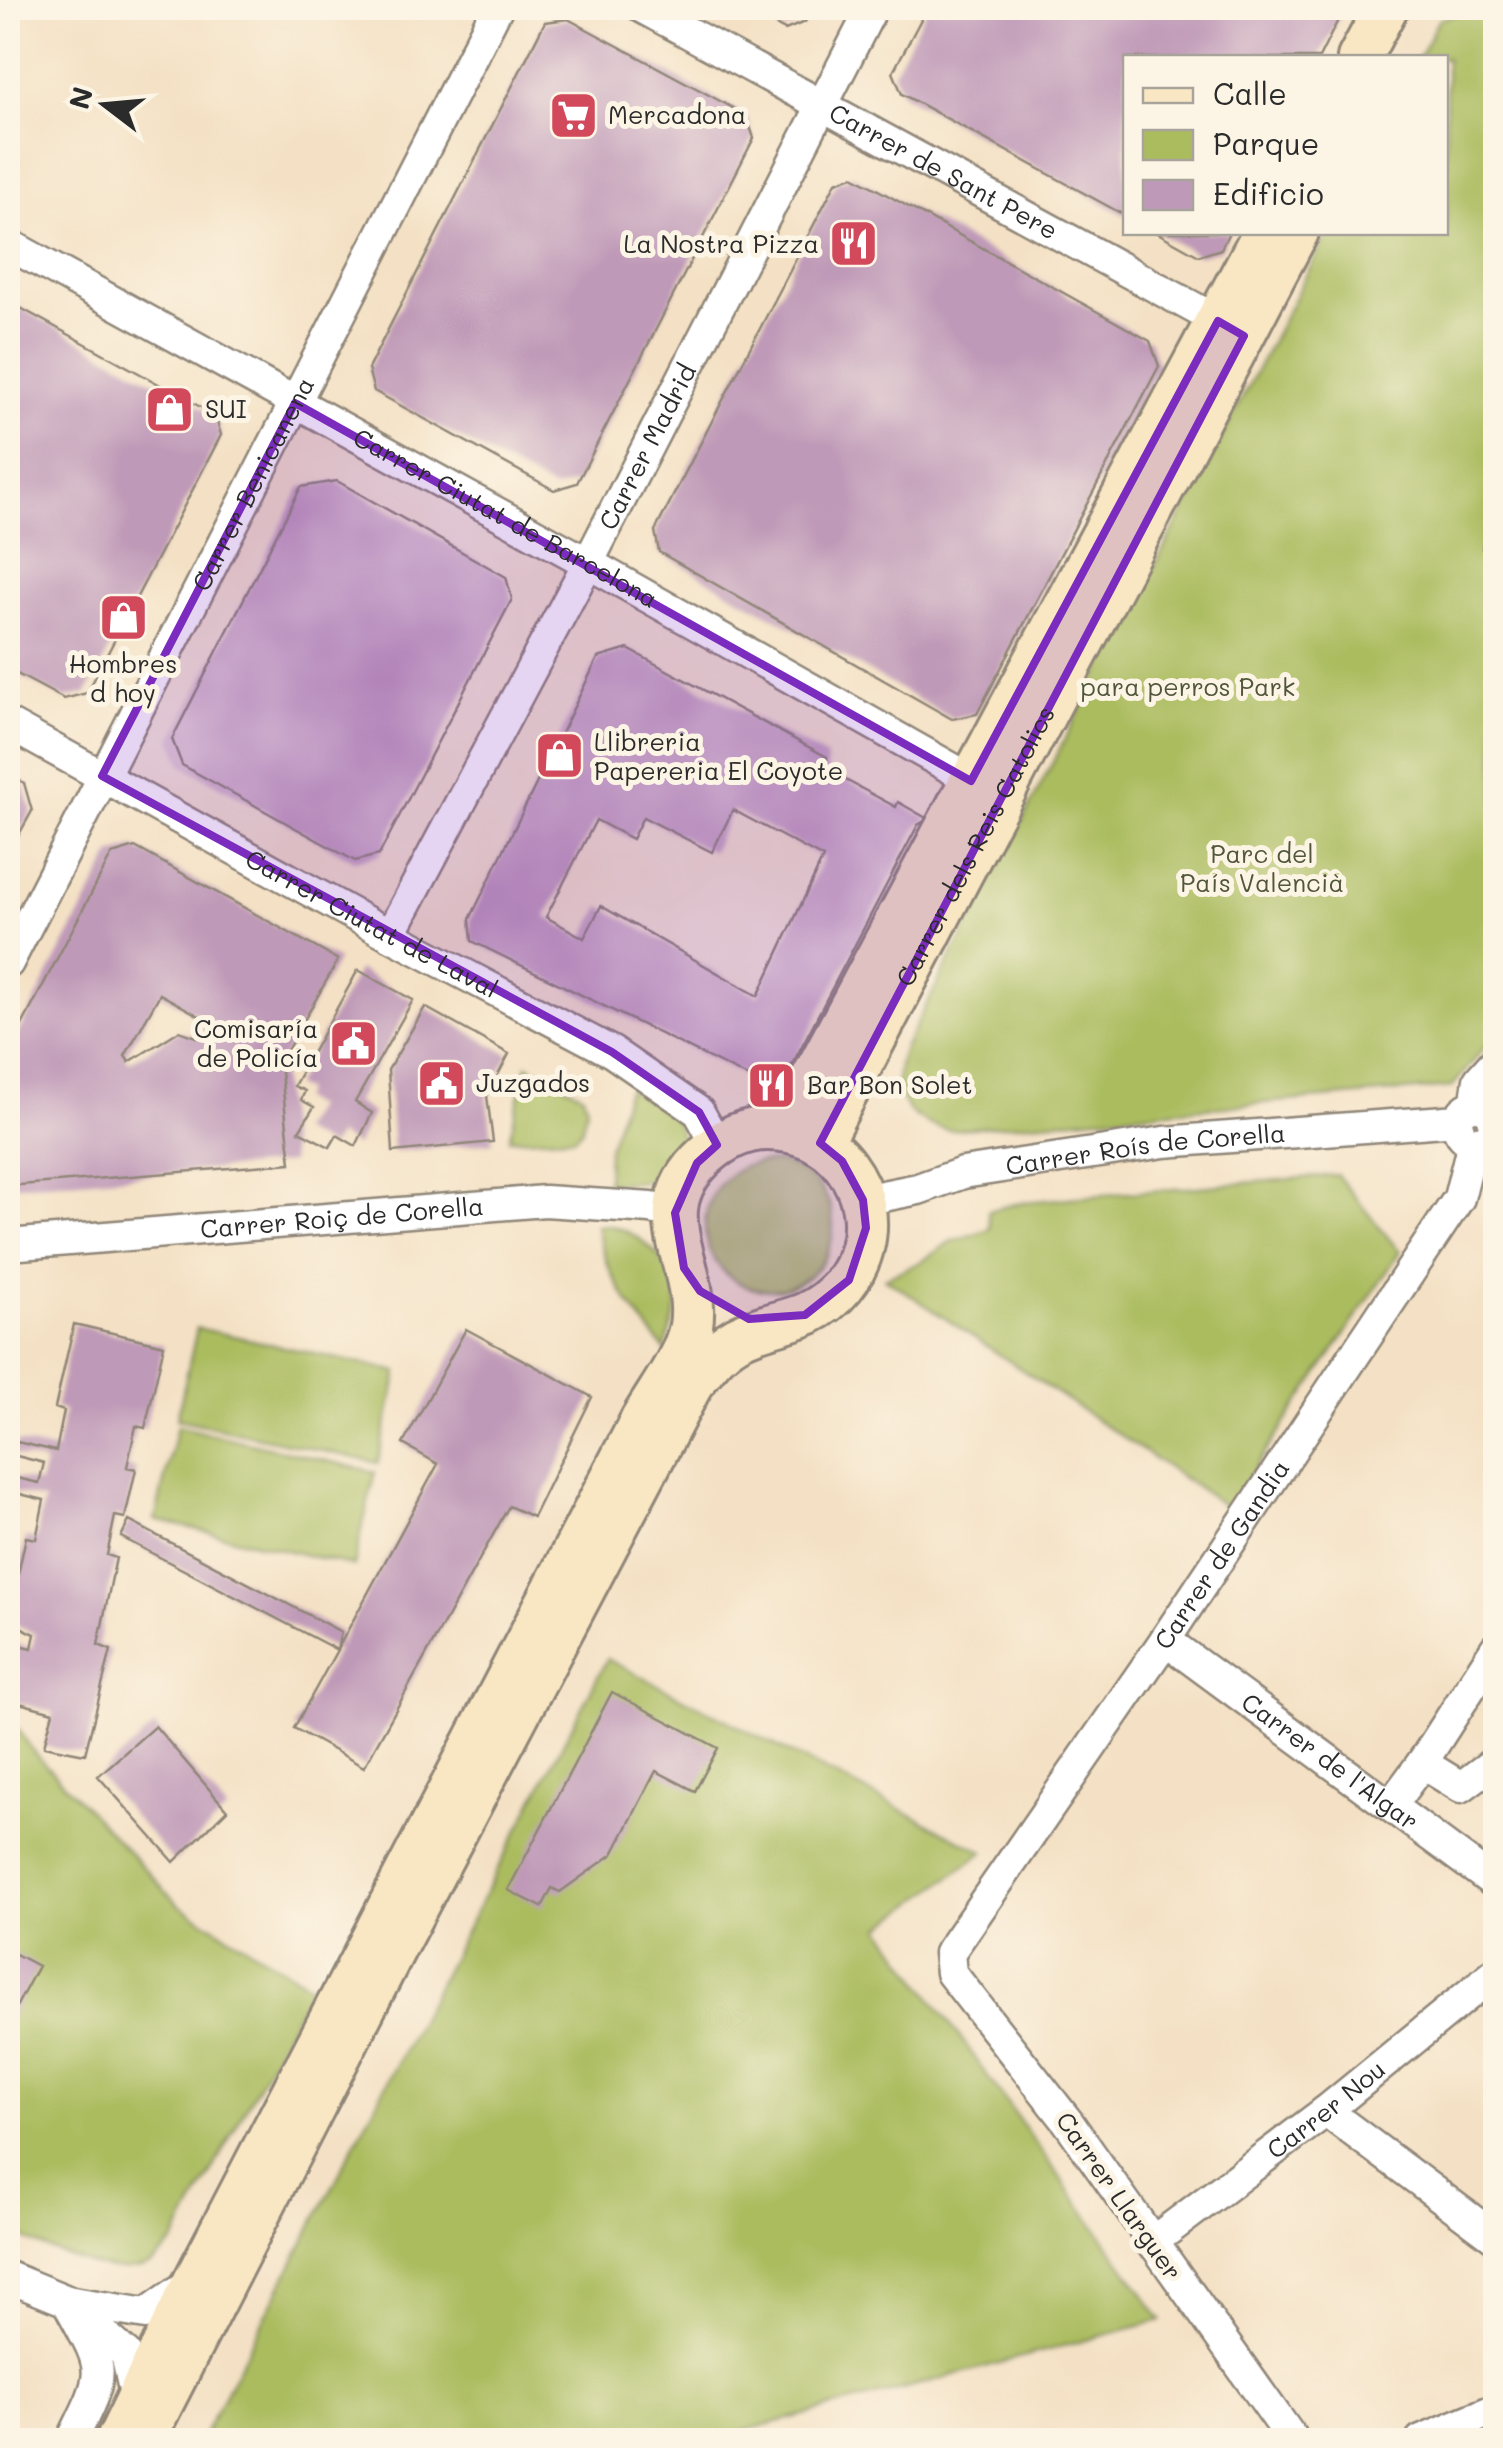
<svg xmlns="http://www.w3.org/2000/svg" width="1503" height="2448" font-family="Mali,sans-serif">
  <rect width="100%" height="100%" fill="#fcf5e5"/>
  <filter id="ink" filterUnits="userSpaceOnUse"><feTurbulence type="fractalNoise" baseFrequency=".01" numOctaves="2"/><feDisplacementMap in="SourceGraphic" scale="20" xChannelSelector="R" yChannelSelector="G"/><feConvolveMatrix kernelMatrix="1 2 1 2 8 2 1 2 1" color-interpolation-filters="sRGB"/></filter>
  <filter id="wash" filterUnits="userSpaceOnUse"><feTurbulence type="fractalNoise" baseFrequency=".0048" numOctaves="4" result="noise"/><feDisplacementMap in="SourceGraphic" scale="40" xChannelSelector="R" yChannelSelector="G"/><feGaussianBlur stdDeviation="2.25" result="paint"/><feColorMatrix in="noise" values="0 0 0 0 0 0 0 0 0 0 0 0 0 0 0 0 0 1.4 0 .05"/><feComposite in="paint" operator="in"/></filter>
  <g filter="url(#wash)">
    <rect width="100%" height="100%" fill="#f4e1c5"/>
    <!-- green -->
    <path fill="#abbc5f" stroke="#6b7445" stroke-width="2.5" d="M1479,8L1495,11V1035L1452,1087L949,1130C903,1121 888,1091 904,1048L1328,233L1446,232V58L1419,57L1439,19Z
      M527,1065L583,1095L587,1106L581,1131L574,1137L509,1139Z
      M628,1089C643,1098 663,1106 674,1120C681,1129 682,1140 680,1150C673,1185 635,1183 607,1183L608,1149Z
      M705 1226a64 64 0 1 1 128 0a64 64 0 1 1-128 0Z
      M1337,1175L1400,1252L1228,1508L885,1278L921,1262L950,1242L990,1229L988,1211L1023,1202Z
      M608,1225C641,1233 672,1260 677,1296C679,1311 668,1334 665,1350C634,1312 604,1275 597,1226Z
      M197,1328L398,1372L378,1463L177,1419Z
      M177,1426L375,1472L354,1566L155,1520Z
      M607,1659L984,1852L881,1927L1162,2320L709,2440H201Z
      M8,1716L35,1754L179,1905L311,1986L174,2242C167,2249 159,2259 151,2264C115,2285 43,2245 8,2232Z"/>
    <g id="blocks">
      <!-- building -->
      <path fill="#bf9ab8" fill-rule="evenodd" d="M744,8H813L805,22L785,30Z
        M927,8H1105L1121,16L1126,8H1344L1319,58H1126V216L902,94L893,72Z
        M568,19L746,115L754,138L577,483L554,490L374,391L368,369L545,22Z
        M853,176L1150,341L1159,366L977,714L952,719L659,552L655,531L836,182Z
        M1156,232H1229L1221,249L1199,256Z
        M8,301L215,415L221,435L87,693L64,699L8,669Z
        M337,481L506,577L512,599L379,855L355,861L182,765L172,739L301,487Z
        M1495,497L1496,549L1482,548L1485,527Z
        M628,649L827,757V770L896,807L898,802L928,819L918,825L785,1078L758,1082L472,941L470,919L598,658ZM733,810L823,858L758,996L601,906L584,938L546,917L596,820L632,839L643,817L712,852Z
        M8,774L24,783L32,811L8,854Z
        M135,847L338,960L280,1063L291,1163L8,1186V1052L112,854ZM160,994L212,1023L203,1039L179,1031L129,1062L125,1056Z
        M358,970L413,1000L355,1102L372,1113L356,1146L337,1135L330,1147L299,1131L314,1107L301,1100L305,1091L294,1086Z
        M425,1007L509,1054L487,1096L493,1142L393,1152L388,1070Z
        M74,1324L164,1345L145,1428L136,1426L127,1467L136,1469L125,1518L115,1516L107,1555L116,1558L98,1645L111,1650L85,1754L44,1746L53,1712L8,1700L11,1643L32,1648L35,1634L8,1621L26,1537L36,1539L44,1500L8,1491V1476L39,1483L44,1463L13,1455L17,1442L56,1451L64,1411L55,1408Z
        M466,1329L592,1397L533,1517L509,1506L364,1767L294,1728L337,1650L121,1537L129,1521L341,1632L337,1650L438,1464L403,1444Z
        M612,1692L718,1748L695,1791L656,1771L613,1854L560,1892L552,1888L542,1907L508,1890Z
        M155,1726L227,1810L174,1862L98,1776Z
        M8,1950L38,1966L8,2022Z"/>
    </g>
  </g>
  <g filter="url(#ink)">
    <use href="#blocks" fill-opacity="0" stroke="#908678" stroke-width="2.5"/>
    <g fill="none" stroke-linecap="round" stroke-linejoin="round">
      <defs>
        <g id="street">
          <path id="s1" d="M643,8L1233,329"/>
          <path id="s2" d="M8,244L588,563L988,789"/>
          <path id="s3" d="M8,724L390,935L612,1052L699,1112L717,1145"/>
          <path id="s4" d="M390,935L588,563L872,8"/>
          <path id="s5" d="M8,963L497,8"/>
          <circle cx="1476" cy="1124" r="18"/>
          <path d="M1475,1106L1479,1080L1496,1061"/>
          <path id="s6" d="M863,1200L918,1189L963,1173L1164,1142L1458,1120"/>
          <path id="s7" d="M8,1245L545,1201L651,1208L675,1213"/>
          <path id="s8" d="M1165,1640L1496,1884"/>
          <path d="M1422,1763L1461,1787L1496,1761"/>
          <path d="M1391,1805L1422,1763L1496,1648"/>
          <path d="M1326,2111L1496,2238"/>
          <path id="s9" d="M1151,2243L1326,2111L1496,1972"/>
          <path d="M8,2277L67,2301L146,2314L193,2281"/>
          <path d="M67,2301C106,2373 108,2367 72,2440"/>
          <path d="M80,2313L126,2354L137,2403"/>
          <path id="s10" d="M1293,2440L1068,2122L951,1973L949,1953L1165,1640L1459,1198L1473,1142"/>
          <path d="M1421,2440L1496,2409"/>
        </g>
        <g id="secondary">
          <path d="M1359,58L1386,8"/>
          <path d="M785,1130L1263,235"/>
          <path id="s11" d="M820,1143L1297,232"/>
          <path d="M118,2440L196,2279L642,1420C658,1392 685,1358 691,1326C701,1263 642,1213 706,1155C723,1140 744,1129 767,1129C798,1129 828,1141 846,1167C883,1217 864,1286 808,1313C786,1323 761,1325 737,1338C716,1350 703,1368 690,1387L396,1945L143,2440"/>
        </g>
      </defs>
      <!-- street casing -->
      <use href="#street" stroke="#908678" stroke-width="35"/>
      <!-- secondary casing -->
      <use href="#secondary" stroke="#908678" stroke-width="48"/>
      <!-- street -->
      <use href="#street" stroke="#fff" stroke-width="30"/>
      <!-- secondary -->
      <use href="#secondary" stroke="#f9e7c3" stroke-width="42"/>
    </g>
  </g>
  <!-- marked area -->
  <path fill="#7b2cbf" fill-opacity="0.2" stroke="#7b2cbf" stroke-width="8" stroke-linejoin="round" d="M1218,321L1244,336L820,1143L842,1161L863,1200L866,1228L849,1280L805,1315L749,1319L700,1291L684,1268L675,1213L697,1163L717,1145L699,1112L612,1052L102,776L295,403L971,781Z"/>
  <!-- icons -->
  <defs>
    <symbol id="supermarket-square" viewBox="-11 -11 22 22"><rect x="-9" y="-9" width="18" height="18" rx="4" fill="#d1495b" stroke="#fcf5e5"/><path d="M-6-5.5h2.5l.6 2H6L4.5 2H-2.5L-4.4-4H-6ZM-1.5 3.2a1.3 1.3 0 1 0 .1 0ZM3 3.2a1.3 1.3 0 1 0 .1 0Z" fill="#fff"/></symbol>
    <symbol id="restaurant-square" viewBox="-11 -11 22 22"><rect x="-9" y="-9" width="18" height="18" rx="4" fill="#d1495b" stroke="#fcf5e5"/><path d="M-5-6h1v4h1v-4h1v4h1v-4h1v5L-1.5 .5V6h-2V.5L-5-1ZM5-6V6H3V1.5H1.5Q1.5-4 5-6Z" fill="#fff"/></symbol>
    <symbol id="shop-square" viewBox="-11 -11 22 22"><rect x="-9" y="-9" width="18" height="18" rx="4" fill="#d1495b" stroke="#fcf5e5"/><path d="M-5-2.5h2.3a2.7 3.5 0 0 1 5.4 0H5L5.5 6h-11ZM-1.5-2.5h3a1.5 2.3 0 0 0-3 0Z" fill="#fff"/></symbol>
    <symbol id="civic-square" viewBox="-11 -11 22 22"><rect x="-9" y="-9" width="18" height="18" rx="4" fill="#d1495b" stroke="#fcf5e5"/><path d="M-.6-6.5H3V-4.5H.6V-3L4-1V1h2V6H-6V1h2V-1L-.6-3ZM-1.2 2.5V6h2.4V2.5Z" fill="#fff"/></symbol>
  </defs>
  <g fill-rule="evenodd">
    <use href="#supermarket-square" x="546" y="88" width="55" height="55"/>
    <use href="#restaurant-square" x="826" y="216" width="55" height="55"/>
    <use href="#shop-square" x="142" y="382" width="55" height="55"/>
    <use href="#shop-square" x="96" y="590" width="55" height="55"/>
    <use href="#shop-square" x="532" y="728" width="55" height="55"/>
    <use href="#civic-square" x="326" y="1016" width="55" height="55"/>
    <use href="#civic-square" x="414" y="1056" width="55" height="55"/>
    <use href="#restaurant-square" x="744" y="1058" width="55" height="55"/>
  </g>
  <g text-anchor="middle" stroke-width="10" stroke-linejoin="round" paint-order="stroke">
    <!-- poi labels -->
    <g font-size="25" fill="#2b2b2b" stroke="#fcf5e5" text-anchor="start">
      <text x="608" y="124">Mercadona</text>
      <text x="819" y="253" text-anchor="end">La Nostra Pizza</text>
      <text x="205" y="418">SUI</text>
      <text x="123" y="673" text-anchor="middle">Hombres<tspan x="123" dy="29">d hoy</tspan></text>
      <text x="594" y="751">Llibreria<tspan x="594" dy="29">Papereria El Coyote</tspan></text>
      <text x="318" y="1038" text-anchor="end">Comisaría<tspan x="318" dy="29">de Policía</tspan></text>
      <text x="476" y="1092">Juzgados</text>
      <text x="807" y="1094">Bar Bon Solet</text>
    </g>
    <!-- street labels -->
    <g font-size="25" fill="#2b2b2b" stroke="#fcf5e5">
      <text dy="9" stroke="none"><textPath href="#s1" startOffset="342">Carrer de Sant Pere</textPath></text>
      <text dy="9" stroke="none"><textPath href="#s4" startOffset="552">Carrer Madrid</textPath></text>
      <text dy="9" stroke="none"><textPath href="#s5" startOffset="538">Carrer Benicanena</textPath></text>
      <text dy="9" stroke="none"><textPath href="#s2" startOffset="568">Carrer Ciutat de Barcelona</textPath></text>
      <text dy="9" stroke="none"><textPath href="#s11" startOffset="335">Carrer dels Reis Catolics</textPath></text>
      <text dy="9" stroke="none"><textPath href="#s3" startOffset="415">Carrer Ciutat de Laval</textPath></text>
      <text dy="9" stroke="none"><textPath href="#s6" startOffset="288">Carrer Roís de Corella</textPath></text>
      <text dy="9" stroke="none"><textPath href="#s7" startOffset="335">Carrer Roiç de Corella</textPath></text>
      <text dy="9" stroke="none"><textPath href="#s10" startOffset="1082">Carrer de Gandia</textPath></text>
      <text dy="9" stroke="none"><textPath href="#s8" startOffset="205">Carrer de l'Algar</textPath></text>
      <text dy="9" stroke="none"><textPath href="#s9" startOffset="220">Carrer Nou</textPath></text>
      <text transform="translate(1119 2196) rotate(55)" y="9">Carrer Llarguer</text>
    </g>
    <!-- park labels -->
    <g font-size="25" fill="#51563b" stroke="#fcf5e5">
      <text x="1188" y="696">para perros Park</text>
      <text x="1262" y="863">Parc del<tspan x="1262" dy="29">País Valencià</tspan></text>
    </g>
  </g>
  <!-- margin -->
  <rect width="1503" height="2448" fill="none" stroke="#fcf5e5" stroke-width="40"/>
  <!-- legend -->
  <rect x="1123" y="55" width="325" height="180" fill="#fcf5e5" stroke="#a8a49b" stroke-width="2.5"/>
  <rect x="1143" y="88" width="50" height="15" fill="#f9e7c3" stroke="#a8a49b" stroke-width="2.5"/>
  <text x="1213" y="105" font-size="30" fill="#2b2b2b">Calle</text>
  <rect x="1143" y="130" width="50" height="30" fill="#abbc5f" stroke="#a8a49b" stroke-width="2.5"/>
  <text x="1213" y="155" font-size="30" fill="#2b2b2b">Parque</text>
  <rect x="1143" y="180" width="50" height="30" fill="#bf9ab8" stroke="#a8a49b" stroke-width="2.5"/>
  <text x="1213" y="205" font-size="30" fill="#2b2b2b">Edificio</text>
  <!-- north arrow -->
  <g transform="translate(105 105) rotate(286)" stroke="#fcf5e5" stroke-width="8" paint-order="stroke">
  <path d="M0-8L18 38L0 25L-18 38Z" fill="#2b2b2b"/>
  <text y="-15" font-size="28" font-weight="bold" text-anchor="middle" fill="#2b2b2b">N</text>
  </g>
</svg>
